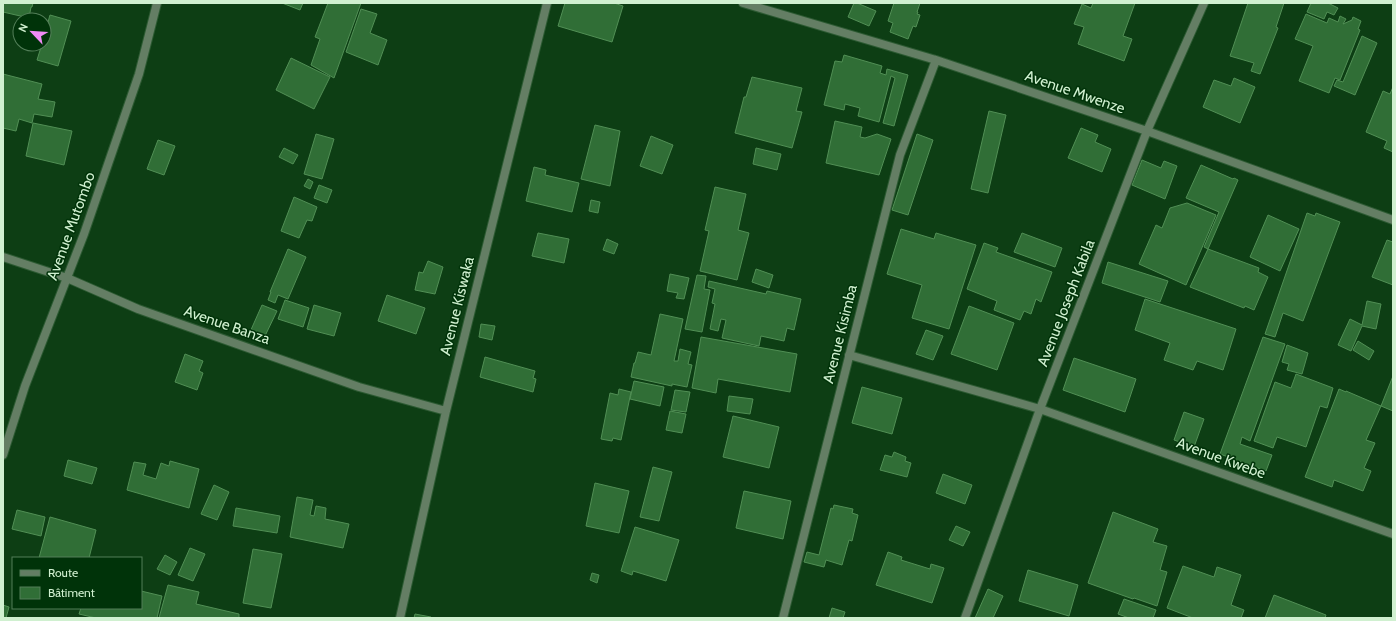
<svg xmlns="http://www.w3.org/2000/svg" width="1396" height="621" font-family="Cabin,sans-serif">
  <rect width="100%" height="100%" fill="#0d3e14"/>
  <!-- building -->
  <path fill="#306e36" stroke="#518f55" d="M3,3H33L32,7H31L29,18L3,12Z
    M282,3H303L300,10Z
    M328,3H361L334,78L311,65L320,39L315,37Z
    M565,3H614L623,6L612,42L558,26Z
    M854,3H857L876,11L869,26L848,17Z
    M894,3H920L917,12H918L917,14L920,15L916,27L913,26L908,39L890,32L893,23L888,21Z
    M1093,3H1135L1123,36L1132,39L1124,61L1078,44L1084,27L1074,24L1082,4L1091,8Z
    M1248,3H1284L1276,27L1278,28L1260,74L1251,71L1254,63L1230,56Z
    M1311,3H1328L1338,8L1334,15L1327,12L1324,19L1307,12Z
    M361,9L377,14L370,33L387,40L378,65L346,52Z
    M1306,14L1327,23L1329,18L1338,22L1340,16L1346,19L1343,24L1352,20L1353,17L1361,21L1358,29L1360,30L1340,80L1335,78L1329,93L1299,81L1313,46L1295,39Z
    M50,15L71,21L58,66L37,60L42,44H44V36Z
    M1362,36L1377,43L1355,95L1334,86L1337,80L1343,82Z
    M844,55L882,66L880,73L886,75L887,69L908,75L894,126L883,123L895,78L891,76L879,122L858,116L860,108L845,104L844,110L824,105L835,61L842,62Z
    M291,58L330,77L314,109L276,90Z
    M3,74L42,84L38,99L55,102L52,117L34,114L32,123L19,119L16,131L3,128Z
    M752,77L802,88L796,111L802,112L792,148L735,133L744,97H746Z
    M1234,78L1255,87L1240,123L1203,107L1214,80L1231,86Z
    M1393,87V152L1384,148L1387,141L1366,132L1383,91L1390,94Z
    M989,111L1006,115L988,193L971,189Z
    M835,121L862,127L860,137L865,138L877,134L891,139L879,175L826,163Z
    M33,123L72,131L64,165L26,156Z
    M595,125L620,131L610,186L581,179Z
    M1081,128L1098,135L1095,142L1111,149L1102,172L1068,158Z
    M316,134L334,139L322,179L304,174Z
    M917,134L933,140L908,215L892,210Z
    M651,136L673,145L662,174L640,166Z
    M158,140L175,146L164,175L147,169Z
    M284,148L298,155L293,164L279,157Z
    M756,148L781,154L777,170L753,164Z
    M1142,160L1161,168L1164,161L1177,166L1165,199L1132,185Z
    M1201,165L1233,179L1234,178L1238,180L1208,249L1204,247L1219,212L1186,198Z
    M534,167L546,170L545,175L579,183L572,212L526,201Z
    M308,179L313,182L310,189L304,186Z
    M319,185L332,190L327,203L314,198Z
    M715,187L746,194L738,230L749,233L737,280L700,271L709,231L705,230Z
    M294,197L317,207L312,221L307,220L299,238L281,231Z
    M591,200L600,202L598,213L589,211Z
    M1187,203L1216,215L1186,285L1139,264L1156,225L1162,228L1170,208Z
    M1307,213L1315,216L1316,213L1340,222L1303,321L1283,313L1275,337L1265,334Z
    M1268,215L1299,229L1280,271L1250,257Z
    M901,229L934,239L936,233L976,245L949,329L912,318L922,285L887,274Z
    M538,233L569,239L564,263L532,256Z
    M1022,233L1062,248L1055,267L1014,252Z
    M607,239L618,244L614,254L603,250Z
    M1387,240L1393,242V285L1372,277Z
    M984,243L998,248L996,252L1052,272L1041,302L1036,299L1031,314L1024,311L1020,320L994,310L997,301L967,289Z
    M288,249L306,257L288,299L278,295L275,303L268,300L271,292H270Z
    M1208,249L1259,268L1258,272L1268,277L1254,310L1245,306L1244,308L1190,287Z
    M428,261L443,267L435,294L415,290L419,272L423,273Z
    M1108,262L1168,281L1160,302L1102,283Z
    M756,269L773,275L769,288L752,282Z
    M670,274L689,278L684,299L676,298L678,293L667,291Z
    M697,275L706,276L704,289L710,290L702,332L685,329Z
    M709,281L766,294L767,291L801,299L794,330L787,328L784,341L761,336L759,346L722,338L726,320L721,319L718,331L710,329L715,304L712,303L715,289L708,287Z
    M387,295L425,308L416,334L378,321Z
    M1145,299L1236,329L1223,370L1197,361L1193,370L1164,360L1170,343L1135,330Z
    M285,300L309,308L303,327L278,319Z
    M1367,301L1381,304L1376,329L1362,326L1351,351L1338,345L1350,319L1362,325Z
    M262,305L277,311L264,338L250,332Z
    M314,305L341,313L334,336L307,329Z
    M969,306L1014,323L997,370L951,354Z
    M660,314L683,319L674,361H678L680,349L691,352L688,364L692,365L687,387L672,384V386L631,377L634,363H635L638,352L651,355Z
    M481,324L495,326L492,340L479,337Z
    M926,330L943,336L933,360L916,354Z
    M701,337L797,354L790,392L718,379L716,393L692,388Z
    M1263,337L1285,344L1250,441L1242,437L1240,444L1272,455L1266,471L1220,454Z
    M1358,341L1374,351L1369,360L1353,350Z
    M1287,345L1308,353L1302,374L1287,370L1289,364L1282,362Z
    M185,354L203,361L199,371L203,373L197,390L175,382Z
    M485,357L535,371L533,378L536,379L533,392L480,377Z
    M1074,358L1136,379L1125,412L1063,390Z
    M1296,374L1333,388L1327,408L1320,406L1306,447L1277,437L1273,448L1254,441L1275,382L1291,388Z
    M1393,376V411L1381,406Z
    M634,381L664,387L660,406L630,399Z
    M862,387L902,398L892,434L852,423Z
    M619,389L631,392L621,440L613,438L612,441L601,439L610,393L618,395Z
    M1339,389L1346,392V391L1381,406L1366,440L1375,443L1364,468L1371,471L1363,491L1334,480L1332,487L1305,477Z
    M675,390L690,392L686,412L671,410Z
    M729,396L753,399L750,414L727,411Z
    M670,411L686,414L682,433L666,430Z
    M1184,412L1204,419L1194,447L1174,440Z
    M733,416L779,427L769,468L723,457Z
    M894,452L906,457L905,461L911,463L907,477L880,470L885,455L892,457Z
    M68,460L97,468L92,484L64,476Z
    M170,461L199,469L189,508L127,490L134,462L146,464L143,475L156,479L161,463L169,466Z
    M653,467L672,472L659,521L640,517Z
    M943,474L972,485L965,504L936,493Z
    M595,483L629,491L619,533L586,526Z
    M214,485L229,492L217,520L201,514Z
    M744,491L791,501L783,539L736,528Z
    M297,497L313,500L310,515L314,516L316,506L326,508L325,519L349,524L343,548L290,537Z
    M834,505L853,509L852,513L858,515L852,541L849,540L842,565L826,560L824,567L804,562L807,552L819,555L831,508L833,509Z
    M236,508L280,516L277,533L233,526Z
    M17,510L45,517L41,536L12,529Z
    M1113,512L1158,529L1153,542L1167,546L1160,570L1167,572L1157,606L1134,598L1133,599L1088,583Z
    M50,517L96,530L89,558H39Z
    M956,526L970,532L963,546L949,540Z
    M635,527L679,540L666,581L633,571L632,575L621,571Z
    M190,548L205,554L193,581L178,575Z
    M253,549L282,554L271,608L243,603Z
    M888,552L902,557L901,560L930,569L931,564L944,568L932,603L876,585Z
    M165,555L177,562L170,575L157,569Z
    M1183,566L1214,577L1217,567L1241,575L1231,605L1244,610L1241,618H1193L1167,608Z
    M1028,570L1078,585L1069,616L1019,601Z
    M592,573L599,575L597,583L590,580Z
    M168,585L199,592L196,604L239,614V618H159Z
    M988,589L1003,596L993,618H975Z
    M141,591L162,596L157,618H96L79,614L81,608H141Z
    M1274,595L1326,615L1325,618H1265Z
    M1124,599L1156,610L1153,618H1129L1118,614Z
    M3,605L9,607L6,618H3Z
    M832,608L845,612L843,618H829Z
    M415,614L431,617V618H414Z"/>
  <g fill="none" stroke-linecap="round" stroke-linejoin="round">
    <defs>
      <path id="street" d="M743,3L936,60L1147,131L1393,220
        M3,257L67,278L138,309L359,387L446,411
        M849,355L1040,409L1393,534
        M3,455L25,386L84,234L139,74L157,3
        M400,618L446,411L547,3
        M783,618L900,155L936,60
        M965,618L1040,409L1147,131L1204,3"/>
    </defs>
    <!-- street casing -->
    <use href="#street" stroke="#2c5a32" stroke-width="10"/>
    <!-- street -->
    <use href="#street" stroke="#647e64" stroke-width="8"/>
  </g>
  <g text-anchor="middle" stroke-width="3" stroke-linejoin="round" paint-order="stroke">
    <!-- street labels -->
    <g font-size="15" fill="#d0f0d0" stroke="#003309">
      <text transform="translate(1075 92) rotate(19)" y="5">Avenue Mwenze</text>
      <text transform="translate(71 226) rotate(-70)" y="5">Avenue Mutombo</text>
      <text transform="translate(1066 303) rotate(-69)" y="5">Avenue Joseph Kabila</text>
      <text transform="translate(457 306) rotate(-76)" y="5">Avenue Kiswaka</text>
      <text transform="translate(227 325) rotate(19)" y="5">Avenue Banza</text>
      <text transform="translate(840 334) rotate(-76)" y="5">Avenue Kisimba</text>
      <text transform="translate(1221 458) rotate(20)" y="5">Avenue Kwebe</text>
    </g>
  </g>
  <!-- border -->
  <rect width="1396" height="621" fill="none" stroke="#d0f0d0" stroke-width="8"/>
  <!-- legend -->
  <rect x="12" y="557" width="130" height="52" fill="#003309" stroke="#537f59"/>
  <rect x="20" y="570" width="20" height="6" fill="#647e64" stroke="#537f59"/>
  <text x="48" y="577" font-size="12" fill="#d0f0d0">Route</text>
  <rect x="20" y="587" width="20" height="12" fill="#306e36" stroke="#537f59"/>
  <text x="48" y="597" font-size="12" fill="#d0f0d0">Bâtiment</text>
  <!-- north arrow -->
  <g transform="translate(32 32) rotate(295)"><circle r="19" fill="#003309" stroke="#537f59"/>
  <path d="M0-3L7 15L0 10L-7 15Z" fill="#f08bf5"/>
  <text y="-6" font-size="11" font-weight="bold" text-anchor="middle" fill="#d0f0d0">N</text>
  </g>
</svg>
